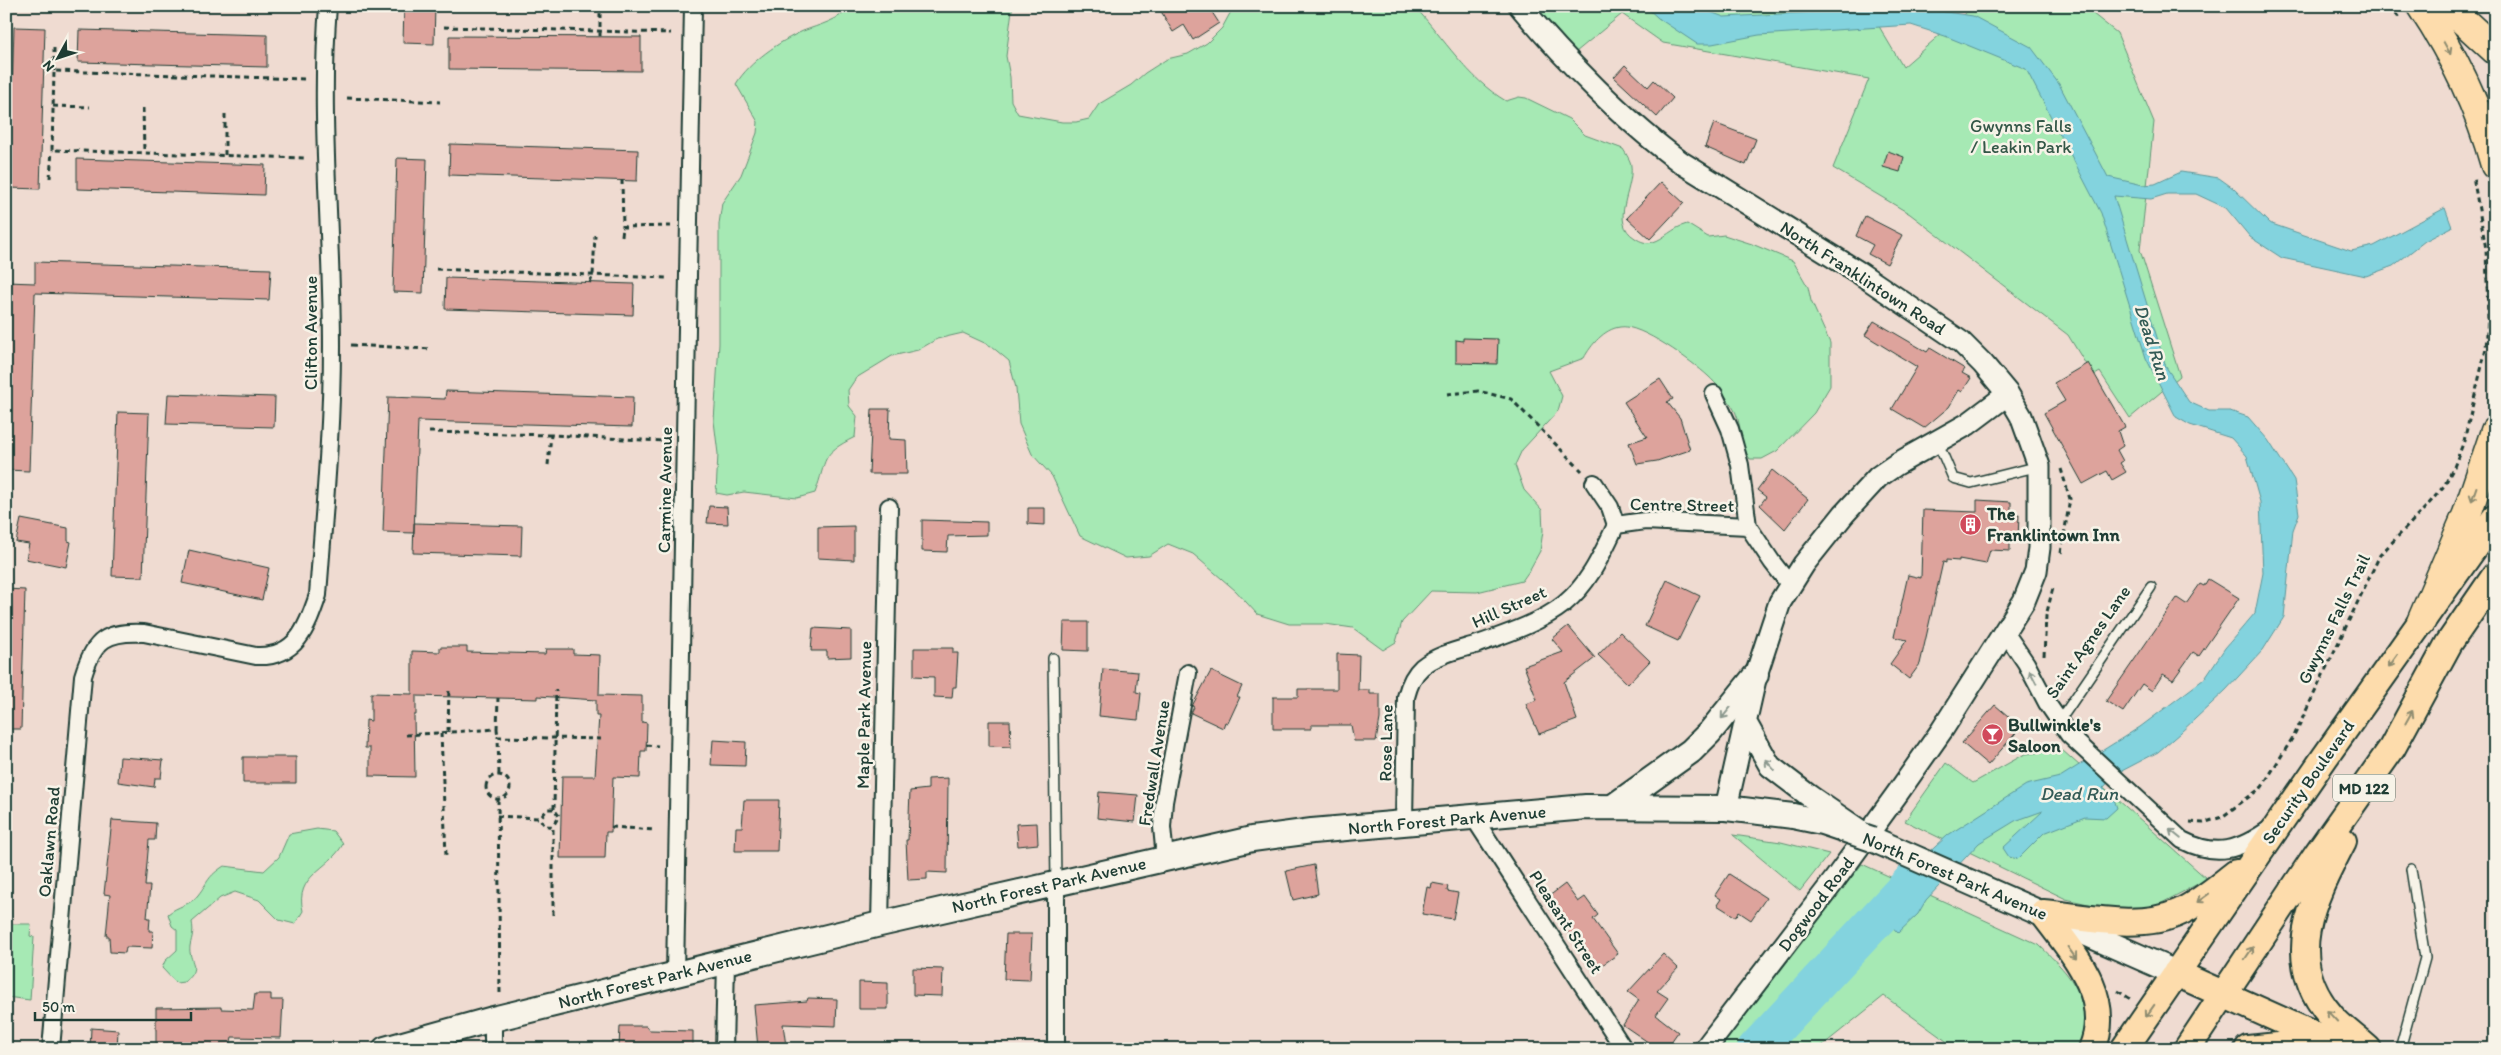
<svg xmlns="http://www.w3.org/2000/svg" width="2501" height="1055" font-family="Itim,sans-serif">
  <rect width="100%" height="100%" fill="#efdbd1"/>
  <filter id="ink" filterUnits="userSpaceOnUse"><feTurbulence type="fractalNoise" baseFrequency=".02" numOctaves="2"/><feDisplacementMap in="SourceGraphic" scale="10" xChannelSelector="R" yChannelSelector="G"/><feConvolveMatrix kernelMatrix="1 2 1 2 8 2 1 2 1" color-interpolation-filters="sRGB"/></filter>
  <g filter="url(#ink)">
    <!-- green -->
    <path fill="#a6e9b4" stroke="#629374" d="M851,6H1016L1012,10L1006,56L1010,77L1011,101L1018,114L1062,122H1076L1089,119L1099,104L1131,85L1145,73L1167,59L1188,54L1207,43L1222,28L1234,6H1414C1444,38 1468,79 1506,101L1519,97L1526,98L1569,119L1585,135L1623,149C1626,154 1631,161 1631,166C1634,190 1609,222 1635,238C1641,242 1647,244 1653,242C1664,239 1672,228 1687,224L1708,237L1724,235L1752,244L1793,261L1808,287L1811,301L1830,343V386L1814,413L1777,451L1762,459H1750C1738,444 1743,421 1732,406C1726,396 1717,384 1708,376C1693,362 1640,323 1620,327C1604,329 1591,345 1584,358L1549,371L1562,396L1558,411L1522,450L1515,465L1524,490L1542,510L1543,531L1540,551L1529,571L1522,581L1477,592L1431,591L1402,622L1396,642L1383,650L1353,628L1325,624H1289L1257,614L1236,591L1193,554L1168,544L1149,556L1126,558L1080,536L1052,476L1032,454L1019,424L1016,388L1009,361L991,346L963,333L937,339L918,350L892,356L856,378L848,390L849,406L857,416L855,437C819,455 828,458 815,493L797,498L744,492L727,495L716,493L718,454L714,421L719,344V224L722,203L741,175L757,133L758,122L736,84C749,62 780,41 803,31C819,25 840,20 851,6Z
      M1534,6H1867L1903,67L1973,6H2083L2117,33L2154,122L2140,250L2180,376L2130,418L2100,372L2093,376L2068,335L1910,214L1833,168L1869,79L1663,43L1622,14L1576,52L1550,27Z
      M2062,750L2207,879L2158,905L2119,911L2066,899L1905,821L1946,763L1973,783L2025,754Z
      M317,829L333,831L343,844C329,870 294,875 303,911L295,924L279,920L259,900L235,892L220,898L192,922C194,933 192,936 190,946C188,962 203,967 184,982L176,983L162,968L165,961L177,950V930L172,926L168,914C177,906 191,905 198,895C209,881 207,877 224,866L264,871L279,857L289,834Z
      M1733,835L1781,842L1829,854L1800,891Z
      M1862,864L2039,945C2075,979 2091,998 2081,1049H1957L1884,996L1818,1049H1717Z
      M6,924H31L30,936L34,937L30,1000L6,997Z"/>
    <!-- water -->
    <path fill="#83d3de" stroke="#5b979a" d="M1645,6H1694L1724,17L1912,7L1973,16L2031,47L2059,84L2108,177L2143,185L2155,184L2181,172L2219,178L2233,188L2269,223L2351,251L2374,246L2445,208L2452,227L2425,241L2393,266L2366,276L2282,258L2250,237L2226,208L2196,194H2167L2151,199L2114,196L2166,367L2189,402L2209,411H2230L2248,417L2268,440L2294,480L2299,514L2293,530L2284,617L2263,650L2226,690L2180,733L2158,752L2116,774L2103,788L2114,799L2117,808L2106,818L2085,817L2044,833L2018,859L2009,857L2003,848L2043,811L2015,821L1979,843L1926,900L1918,914L1898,933L1872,905L1948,835L2026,785L2060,777L2140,727L2204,679L2225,648L2255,613L2263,573L2260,502L2247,456L2231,438L2190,425L2176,417L2146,358L2101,213L2026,69L1945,36L1911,25L1759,35L1712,44H1697L1658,18Z"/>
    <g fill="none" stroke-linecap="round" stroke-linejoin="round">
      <!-- river -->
      <path stroke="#83d3de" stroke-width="38" d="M1756,1049L1916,877"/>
    </g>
    <!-- building -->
    <path fill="#dda39c" stroke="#1f3d34" d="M404,6H435L434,44L403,43Z
      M1158,6H1208L1219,23L1193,40L1184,25L1173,32Z
      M14,27L45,28L40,189L9,188Z
      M79,30L267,35V67L78,62Z
      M449,36L641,37V71L449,69Z
      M1625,65L1648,87L1654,80L1673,98L1657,117L1614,77Z
      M1714,123L1756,139L1746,165L1705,147Z
      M450,144L638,150L637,181L449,175Z
      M1888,151L1904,157L1900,172L1883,167Z
      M397,158L427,159L423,293L393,292Z
      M77,159L265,165L264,195L77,189Z
      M1661,182L1684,203L1650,239L1627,218Z
      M1865,216L1902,235L1887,264L1868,254L1873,245L1856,236Z
      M35,262L271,269L269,300L35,293L29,471L6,470V282L35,283Z
      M446,278L634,284L633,315L445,309Z
      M1874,321L1927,352L1930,348L1965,369L1962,373L1971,378L1962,392L1959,390L1949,407L1924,428L1892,409L1917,367L1865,335Z
      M1463,338L1498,339L1497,364L1456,363V340L1463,341Z
      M2088,363L2125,427L2118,431L2123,446L2117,450L2123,461L2120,463L2126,472L2112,480L2107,471L2083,484L2044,413L2065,401L2054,383Z
      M1660,379L1673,399L1667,402L1680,418L1690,450L1657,461L1637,464L1629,443L1647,437L1624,402Z
      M446,391L633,397L632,427L418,421L414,533L383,532L388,397L445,399Z
      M168,394L275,397L274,427L166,424Z
      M872,409H890L889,439L906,440L907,474H869Z
      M118,412L149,413L143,577L112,576Z
      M1772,470L1808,499L1785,529L1760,505L1766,497L1757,490Z
      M1977,500L2011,502V514L2019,515L2018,539H2010V551L1990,550L1986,564L1959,559V561L1946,560V563L1943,562L1920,664L1909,679L1890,664L1907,640L1894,637L1908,575L1921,578L1923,510L1977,512Z
      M709,506L727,507L728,524L707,523Z
      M1028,508H1045V525L1028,524Z
      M21,519L68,528V541L71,542L66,567L26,559L29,544L16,542Z
      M922,520L987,522V535L948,536L947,552L922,551Z
      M414,523L522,526L521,556L413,553Z
      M854,526V560L818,558V527Z
      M189,550L269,568L262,600L182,583Z
      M2208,579L2239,598L2199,656L2193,652L2173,680L2163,674L2152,691L2142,684L2123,712L2106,701L2177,598L2186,604L2200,584L2204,586Z
      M1667,580L1700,596L1678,641L1645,626Z
      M6,589L25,590L21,729H6Z
      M1064,622H1088V651L1063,650Z
      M1568,626L1595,658L1564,682L1577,720L1539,734L1526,704L1537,700L1524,666L1563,652L1552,639Z
      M813,628L851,630V657L827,658V651H811Z
      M1620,632L1650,661L1628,684L1598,655Z
      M440,647H467V652L545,654L546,649H573V654L600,655L599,695L642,696V722L647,723L646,751H641L640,778L613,777L611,832H606L605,858H560L562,776H595L599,716H596V700L538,696V699L416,696V715H414L415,777L370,776V748H365L366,720L371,721V693L412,694V651L440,652Z
      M914,648H953V653H958L956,687H953L952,698L934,697V677L914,676Z
      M1337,654L1359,655L1358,690H1370V694H1380V719L1376,741H1354L1351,725H1311V729H1273V697H1298V689H1337Z
      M1103,669L1138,672L1136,692L1141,693L1138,720L1099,716Z
      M1211,671L1242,686L1237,697H1240L1228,723L1225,722L1223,728L1191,713L1194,707L1192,706Z
      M1995,705L2021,727L1988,765L1962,743Z
      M989,721H1010L1011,747L989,746Z
      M713,740L746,742L745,766L711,765Z
      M120,757L163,760L161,778H155L154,787L118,782Z
      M243,757H296V783H243Z
      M948,778L947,873L927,872V879L908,880L906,840H908L910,791L928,789V779Z
      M1099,792L1138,795L1135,822L1097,818Z
      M744,800H779L777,851H735L736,827H742Z
      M112,820L156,823L155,840H149L145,886H150L147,918H150L149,931H153L152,948L126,947L125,953L110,952L109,936H106L110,895L104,894Z
      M1037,823L1038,844L1018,846L1016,824Z
      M1314,865L1318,894L1293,900L1286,871Z
      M1729,874L1766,898L1751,920L1739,912L1736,917L1717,905L1721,899L1715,895Z
      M1432,883L1448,886L1447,891L1458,893L1453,919L1422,914L1427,887L1431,888Z
      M1565,884L1578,902L1585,897L1598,915L1593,919L1618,954L1595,970L1544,900Z
      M1006,934H1032L1030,980L1004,979Z
      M1663,954L1678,968L1657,991L1668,998L1656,1015L1678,1032L1666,1049H1658L1623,1025L1639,1000L1628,992Z
      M913,968L943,969L942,996L913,995Z
      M859,982L888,983V1009H859Z
      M255,994H271V1000H283L281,1038L232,1037L230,1046L185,1045V1049H156V1008L221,1007V1009L253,1010Z
      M808,998L837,999L836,1026L783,1024L786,1046L758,1048L754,1005L807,1001Z
      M620,1026H646L649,1030L693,1031V1049H619Z
      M91,1028L118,1030L117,1049H90Z"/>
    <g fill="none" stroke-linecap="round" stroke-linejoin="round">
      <defs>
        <path id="service" d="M1938,443L1953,478L1971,483L2039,466
          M1053,658L1056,883
          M2065,713L2151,587
          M2400,1049L2425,958L2411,869"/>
        <path id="minor" d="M1714,394L1730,429L1740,465L1748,526L1772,562L1790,585
          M1616,525L1645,521L1748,526
          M2005,632L2026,663L2047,703L2069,735L2182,840C2217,858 2240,850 2271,828
          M1474,818L1624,1049
          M1404,823L1406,697C1409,685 1413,675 1422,667C1438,654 1459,650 1478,644C1506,634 1540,623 1564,604C1590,583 1602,554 1616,525L1610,507L1594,483
          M1165,858L1162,827L1164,802L1188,673
          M880,924L889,507
          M675,974L693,6
          M51,1049L83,676C94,639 107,631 144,633L256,656C296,658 307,628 318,595C324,512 332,429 332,346C332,234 319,118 328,6
          M493,1049V1019
          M724,1049L726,962
          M1056,1049V883"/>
        <path id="tertiary" d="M1520,6C1565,60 1626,122 1682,163L1858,272L1961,342L1983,364L2008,394L2021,416L2039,466V548L2036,571L2024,601L1942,730L1897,794L1833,882L1705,1049
          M1746,723L1770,766L1808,795
          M1726,808L1756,675L1772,626L1780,602L1804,564L1844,514L1878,477L1897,464L1968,424L2008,394"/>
        <path id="secondary" d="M1614,806L1691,751L1710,732L1756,675
          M1872,839L2176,973
          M385,1049L493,1019L880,924L1252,839L1312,831L1586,807L1726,808L1793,816"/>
        <path id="primary" d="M2343,841C2313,899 2281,959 2331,1016C2341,1028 2356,1038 2368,1049
          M2043,913C2085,917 2140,931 2180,912C2201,902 2218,887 2236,873
          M2043,913C2072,952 2114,997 2092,1049
          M2176,973L2345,1049
          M2124,1049L2325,757L2495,518
          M2187,1049L2317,854L2392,748L2449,643L2495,576
          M2248,1049L2326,1041"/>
        <path id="motorway" d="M2421,6C2454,55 2479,108 2495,165
          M2447,6L2495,50
          M2421,622L2467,514L2495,431"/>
      </defs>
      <!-- service casing -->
      <use href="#service" stroke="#1f3d34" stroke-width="12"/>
      <!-- minor casing -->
      <use href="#minor" stroke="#1f3d34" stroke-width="20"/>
      <!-- tertiary casing -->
      <use href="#tertiary" stroke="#1f3d34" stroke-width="25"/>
      <!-- secondary casing -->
      <use href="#secondary" stroke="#1f3d34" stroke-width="28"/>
      <!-- primary casing -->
      <use href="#primary" stroke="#1f3d34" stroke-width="30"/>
      <!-- motorway casing -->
      <use href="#motorway" stroke="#1f3d34" stroke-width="31"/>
      <!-- path -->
      <path stroke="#1f3d34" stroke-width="3" stroke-dasharray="5 4" stroke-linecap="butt" d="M2390,6L2399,18
        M444,27L671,33
        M600,36V6
        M54,71V44
        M304,79L54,71L52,150L304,158
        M347,98L440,102
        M53,106L90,107
        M143,108L144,152
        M225,155V112
        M50,178L52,150
        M622,180L623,227L671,226
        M622,236L623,227
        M436,269L667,278
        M590,283L593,275L595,235
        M351,345L431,349
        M1447,394L1478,391L1511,399L1582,471
        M429,432L551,435
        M548,465L551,435L663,441
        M2061,469L2070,499L2061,553
        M2044,656L2046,616L2053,588
        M497,729L498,698
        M448,732L449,687
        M441,733L446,856
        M406,735L497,729L498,737
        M646,745L658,746
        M499,774L498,737L605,739
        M486 787a12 12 0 1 1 24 0a12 12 0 1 1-24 0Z
        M498,799L500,995
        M554,809L556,690
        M497,816L540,818C543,825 546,827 553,826L559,816L554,809H548L540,818
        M2190,822L2203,823L2222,817L2262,787L2295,734L2380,555L2427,506L2444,486L2454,467L2464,441L2486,349L2488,317L2486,249L2473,176
        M611,827L655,830
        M553,915V826
        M2118,991L2132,1000"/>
      <!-- service -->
      <use href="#service" stroke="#f7f3e8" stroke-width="9"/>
      <!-- minor -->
      <use href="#minor" stroke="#f7f3e8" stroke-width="16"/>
      <!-- tertiary -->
      <use href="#tertiary" stroke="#f7f3e8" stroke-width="21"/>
      <!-- secondary -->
      <use href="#secondary" stroke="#f7f3e8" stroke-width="24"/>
      <!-- primary -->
      <use href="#primary" stroke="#fddcac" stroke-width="26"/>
      <!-- motorway -->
      <use href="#motorway" stroke="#fddcac" stroke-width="28"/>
      <defs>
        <path id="tertiary-bridge" d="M1808,795L1859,830"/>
        <path id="secondary-bridge" d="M1793,816L1822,822L1872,839"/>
      </defs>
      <!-- tertiary-bridge casing -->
      <use href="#tertiary-bridge" stroke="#1f3d34" stroke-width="25" stroke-linecap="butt"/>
      <!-- secondary-bridge casing -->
      <use href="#secondary-bridge" stroke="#1f3d34" stroke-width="28" stroke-linecap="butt"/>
      <!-- tertiary-bridge -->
      <use href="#tertiary-bridge" stroke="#f7f3e8" stroke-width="21"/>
      <!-- secondary-bridge -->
      <use href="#secondary-bridge" stroke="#f7f3e8" stroke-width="24"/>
    </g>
    <!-- one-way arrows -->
    <defs><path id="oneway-shaft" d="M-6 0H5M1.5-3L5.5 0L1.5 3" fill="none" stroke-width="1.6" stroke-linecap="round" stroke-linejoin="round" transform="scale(1.25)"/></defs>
    <g stroke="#8e8c70">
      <use href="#oneway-shaft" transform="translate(2447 48) rotate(61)"/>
      <use href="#oneway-shaft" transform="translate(2474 494) rotate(109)"/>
      <use href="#oneway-shaft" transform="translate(2393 661) rotate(126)"/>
      <use href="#oneway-shaft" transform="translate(2409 717) rotate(-61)"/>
      <use href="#oneway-shaft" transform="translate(2203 898) rotate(144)"/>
      <use href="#oneway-shaft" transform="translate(2072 953) rotate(54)"/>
      <use href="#oneway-shaft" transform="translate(2249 953) rotate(-56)"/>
      <use href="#oneway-shaft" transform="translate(2150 1011) rotate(125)"/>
      <use href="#oneway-shaft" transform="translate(2332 1016) rotate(-133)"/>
    </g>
    <g stroke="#8b988e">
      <use href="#oneway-shaft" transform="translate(2033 677) rotate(-117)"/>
      <use href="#oneway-shaft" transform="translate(1726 713) rotate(129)"/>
      <use href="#oneway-shaft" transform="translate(1770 765) rotate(-131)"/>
      <use href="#oneway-shaft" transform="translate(2175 834) rotate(-141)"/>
    </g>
  </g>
  <!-- icons -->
  <defs>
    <symbol id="building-disc" viewBox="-11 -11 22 22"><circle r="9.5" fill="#d1495b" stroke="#f7f3e8"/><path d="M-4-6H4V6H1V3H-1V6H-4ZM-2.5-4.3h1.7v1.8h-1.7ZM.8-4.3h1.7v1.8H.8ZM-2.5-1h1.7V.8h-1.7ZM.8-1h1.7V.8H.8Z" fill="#fff"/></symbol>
    <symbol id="bar-disc" viewBox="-11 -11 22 22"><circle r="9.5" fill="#d1495b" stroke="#f7f3e8"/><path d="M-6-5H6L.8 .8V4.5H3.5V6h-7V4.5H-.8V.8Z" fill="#fff"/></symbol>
  </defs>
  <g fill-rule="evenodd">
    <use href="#building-disc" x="1958" y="512" width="25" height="25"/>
    <use href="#bar-disc" x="1980" y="722" width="25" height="25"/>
  </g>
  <g text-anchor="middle" stroke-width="5" stroke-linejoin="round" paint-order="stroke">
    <!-- shield labels -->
    <rect fill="#f7f3e8" stroke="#60746a" stroke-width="1" x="2333" y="774.5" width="62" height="27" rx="4"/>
    <g font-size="16" font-weight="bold" fill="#1f3d34">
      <text x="2364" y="794">MD 122</text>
    </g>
    <!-- park labels -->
    <g font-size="18" fill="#335747" stroke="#f7f3e8">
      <text x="2021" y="132">Gwynns Falls<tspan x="2021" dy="21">/ Leakin Park</tspan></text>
    </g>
    <!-- street labels -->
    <g font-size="18" fill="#1f3d34" stroke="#f7f3e8">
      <text transform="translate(1863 278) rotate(33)" y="6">North Franklintown Road</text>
      <text transform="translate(311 333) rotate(-90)" y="6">Clifton Avenue</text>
      <text transform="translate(665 490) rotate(-89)" y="6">Carmine Avenue</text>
      <text transform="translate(1682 505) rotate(1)" y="6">Centre Street</text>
      <text transform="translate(1509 607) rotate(-24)" y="6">Hill Street</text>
      <text transform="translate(2334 619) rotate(-64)" y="6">Gwynns Falls Trail</text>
      <text transform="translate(2088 642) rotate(-55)" y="6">Saint Agnes Lane</text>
      <text transform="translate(864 715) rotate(-89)" y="6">Maple Park Avenue</text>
      <text transform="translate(1386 743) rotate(-89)" y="6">Rose Lane</text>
      <text transform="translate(1154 763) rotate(-81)" y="6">Fredwall Avenue</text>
      <text transform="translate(2308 782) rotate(-55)" y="6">Security Boulevard</text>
      <text transform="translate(1447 820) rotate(-5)" y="6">North Forest Park Avenue</text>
      <text transform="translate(49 842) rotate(-85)" y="6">Oaklawn Road</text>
      <text transform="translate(1955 876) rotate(23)" y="6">North Forest Park Avenue</text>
      <text transform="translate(1049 885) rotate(-13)" y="6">North Forest Park Avenue</text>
      <text transform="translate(1816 904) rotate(-53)" y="6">Dogwood Road</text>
      <text transform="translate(1566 922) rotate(57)" y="6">Pleasant Street</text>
      <text transform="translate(655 979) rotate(-14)" y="6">North Forest Park Avenue</text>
    </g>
    <!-- poi labels -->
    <g font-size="18" font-weight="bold" fill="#1f3d34" stroke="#f7f3e8" text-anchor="start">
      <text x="1987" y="520">The<tspan x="1987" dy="21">Franklintown Inn</tspan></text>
      <text x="2008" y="731">Bullwinkle's<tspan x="2008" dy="21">Saloon</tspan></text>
    </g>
    <!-- water labels -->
    <g font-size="19" font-style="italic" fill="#335b56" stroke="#f7f3e8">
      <text transform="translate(2153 342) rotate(72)" y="7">Dead Run</text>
      <text x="2079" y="800">Dead Run</text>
    </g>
  </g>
  <!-- margin -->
  <rect width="2501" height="1055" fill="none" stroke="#f7f3e8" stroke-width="25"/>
  <rect x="12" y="12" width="2476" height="1030" fill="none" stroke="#1f3d34" stroke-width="2" filter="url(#ink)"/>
  <!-- north arrow -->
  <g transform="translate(58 58) rotate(230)" stroke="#f7f3e8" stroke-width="4" paint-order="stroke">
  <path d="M0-4L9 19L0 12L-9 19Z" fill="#1f3d34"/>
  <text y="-8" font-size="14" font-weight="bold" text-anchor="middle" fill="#1f3d34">N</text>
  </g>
  <!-- scale -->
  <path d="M35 1012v8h156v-8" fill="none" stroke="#1f3d34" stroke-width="2.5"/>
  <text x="42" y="1012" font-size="15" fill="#1f3d34" stroke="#f7f3e8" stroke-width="4" paint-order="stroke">50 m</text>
</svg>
